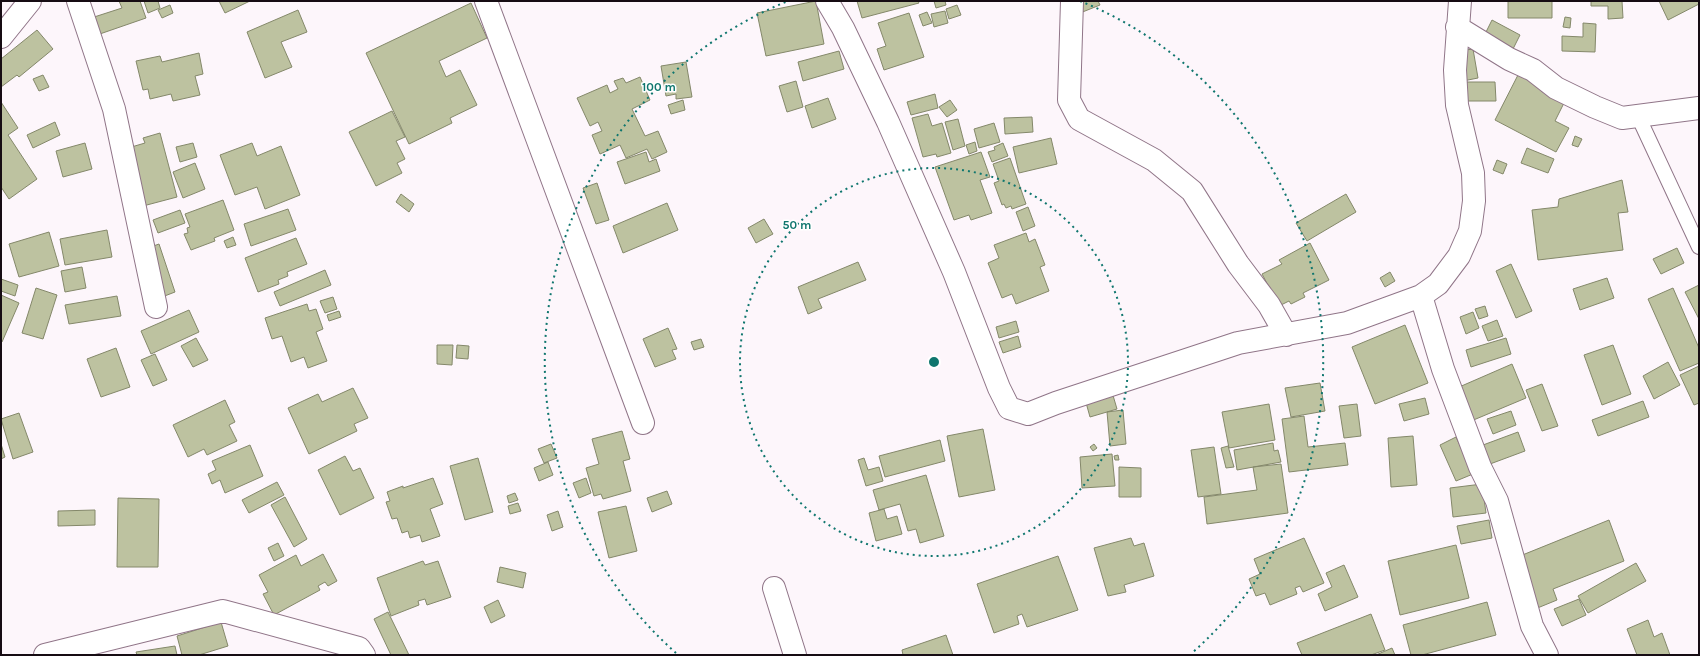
<svg xmlns="http://www.w3.org/2000/svg" width="1700" height="656" font-family="Karla,sans-serif">
  <rect width="100%" height="100%" fill="#fdf6fb"/>
  <!-- building -->
  <path fill="#bdc2a0" stroke="#84886a" d="M119,1H140L146,18L94,36L88,19L122,8Z
    M144,1H158L160,8L148,13Z
    M219,1H250L225,13Z
    M816,1L824,44L766,56L757,13Z
    M857,1H918L919,3L862,18Z
    M934,1H945L946,5L936,8Z
    M1079,1H1098L1100,5L1080,13Z
    M1508,1H1552V18H1508Z
    M1591,1H1622L1623,18L1608,19V6H1591Z
    M1659,1H1698L1699,4L1668,20Z
    M471,3L487,38L439,61L446,77L460,70L477,105L450,118L452,123L409,144L366,53Z
    M170,5L173,13L162,18L158,10Z
    M957,5L961,15L949,19L946,9Z
    M298,10L307,32L281,42L292,67L265,78L247,32Z
    M945,11L948,23L934,27L931,14Z
    M927,12L932,23L923,26L919,15Z
    M909,13L924,57L884,70L877,49L886,46L878,23Z
    M1565,17L1571,18L1570,28L1563,27Z
    M1492,20L1520,35L1513,49L1485,34Z
    M1583,23L1596,24L1595,52L1562,51V36L1583,37Z
    M37,30L53,49L19,77L17,75L1,87V59Z
    M1473,49L1478,78L1463,81L1458,51Z
    M839,51L844,69L803,81L798,62Z
    M199,53L203,74L195,76L200,95L173,101L171,94L150,99L148,89L143,90L136,61L160,56L162,62Z
    M686,62L692,97L676,99V94L666,96L661,66Z
    M1519,73L1544,85L1541,91L1564,103L1555,121L1569,128L1556,152L1495,120Z
    M43,75L49,87L39,91L33,79Z
    M640,77L650,100L632,109L645,136L658,131L667,152L652,159L647,149L626,158L620,145L600,154L592,135L602,131L598,122L590,126L577,98L607,85L610,93L618,89L614,81L623,78L626,83Z
    M796,81L803,107L787,112L779,86Z
    M1461,82H1495L1496,101H1461Z
    M935,94L938,108L911,115L907,102Z
    M828,98L836,119L812,128L805,106Z
    M683,100L685,110L671,114L668,105Z
    M950,100L957,110L947,117L939,107Z
    M1,102L18,128L8,135L37,179L9,199L1,187Z
    M392,111L405,137L396,141L405,159L397,163L402,173L376,186L349,132Z
    M928,114L932,126L942,123L951,153L937,157L936,154L923,157L912,118Z
    M1032,117L1033,132L1005,134L1004,118Z
    M958,119L965,146L953,150L945,122Z
    M55,122L60,135L33,148L27,135Z
    M994,123L1000,142L979,148L974,129Z
    M160,133L177,197L143,206L128,148L145,143L143,138Z
    M1575,136L1582,139L1578,147L1572,145Z
    M1051,138L1057,164L1019,173L1013,147Z
    M975,142L977,151L969,154L966,145Z
    M85,143L92,169L63,177L56,151Z
    M193,143L197,157L180,162L176,147Z
    M252,143L257,156L281,146L300,195L265,209L257,187L235,195L220,155Z
    M1003,143L1008,156L992,162L988,152L995,150L994,147Z
    M1527,148L1554,159L1548,173L1521,163Z
    M646,152L649,162L656,159L660,171L625,184L617,162Z
    M981,152L990,177L980,180L992,213L971,220L969,215L954,220L935,167Z
    M1010,158L1026,204L1012,209L1011,206L1006,208L1004,204L1002,205L994,183L999,181L993,164Z
    M1497,160L1507,164L1503,174L1493,170Z
    M195,163L205,189L183,198L173,172Z
    M1622,180L1628,212L1618,213L1623,250L1538,260L1532,210L1558,207L1559,199Z
    M597,183L609,220L596,224L583,188Z
    M401,194L414,204L409,212L396,202Z
    M1346,194L1356,212L1307,241L1296,223Z
    M223,200L234,230L214,238L215,241L191,250L184,234L188,233L187,228L190,227L185,214Z
    M667,203L678,230L623,253L613,226Z
    M1028,207L1035,226L1023,231L1016,212Z
    M288,209L296,230L251,246L244,224Z
    M180,210L185,223L158,233L153,220Z
    M764,219L773,234L756,243L748,228Z
    M107,230L112,257L65,265L60,239Z
    M49,232L59,266L19,277L9,244Z
    M1026,233L1029,242L1035,239L1045,265L1040,267L1049,291L1016,304L1012,294L1002,298L988,263L999,258L994,245Z
    M233,237L236,245L227,248L224,241Z
    M296,238L307,264L287,272L288,276L278,280L279,284L258,292L245,258Z
    M1310,243L1329,280L1303,293L1305,297L1291,304L1289,301L1279,306L1262,274L1282,264L1279,260Z
    M159,244L175,292L162,297L145,249Z
    M1677,248L1684,263L1661,274L1653,259Z
    M858,262L866,280L818,299L822,308L808,314L798,287Z
    M1511,264L1532,311L1516,318L1496,271Z
    M82,267L86,288L65,292L61,271Z
    M325,270L331,285L280,306L274,292Z
    M1390,272L1395,281L1385,287L1380,278Z
    M1607,278L1614,298L1580,310L1573,289Z
    M1,279L18,285L15,296L1,291Z
    M1699,285V319L1685,292Z
    M36,288L57,295L43,339L22,333Z
    M1673,288L1699,348V363L1680,371L1648,299Z
    M1,295L19,303L2,342L1,341Z
    M117,296L121,316L69,324L65,305Z
    M333,297L337,309L325,313L320,301Z
    M307,304L309,311L316,309L323,329L316,332L327,361L308,368L304,357L291,362L282,336L272,339L265,318Z
    M1485,306L1488,316L1479,319L1475,309Z
    M189,310L199,332L151,354L141,331Z
    M339,311L341,317L329,321L327,315Z
    M1473,312L1479,328L1466,334L1460,317Z
    M1497,320L1503,336L1488,341L1482,326Z
    M1016,321L1019,332L999,338L996,327Z
    M1405,325L1428,383L1375,404L1352,347Z
    M668,328L677,349L672,350L676,359L655,367L643,339Z
    M1018,336L1021,347L1003,353L999,342Z
    M196,338L208,360L193,367L181,346Z
    M1506,338L1511,354L1471,367L1466,350Z
    M701,339L704,347L694,350L691,342Z
    M437,345H453L452,365L437,364Z
    M457,345L469,346L468,359L456,358Z
    M1613,345L1631,394L1602,405L1584,355Z
    M116,348L130,387L101,397L87,359Z
    M155,354L167,380L153,386L141,360Z
    M1668,362L1680,385L1654,399L1643,376Z
    M1512,364L1526,398L1464,424L1450,391Z
    M1699,366V403L1694,405L1680,375Z
    M1320,383L1325,411L1291,417L1285,388Z
    M1542,384L1558,426L1542,431L1526,390Z
    M353,388L368,418L354,424L357,431L309,454L288,408L318,394L322,402Z
    M1112,392L1117,409L1090,417L1085,399Z
    M1425,398L1429,414L1404,421L1399,404Z
    M225,400L235,422L229,425L237,441L207,455L204,449L188,457L173,425Z
    M1643,401L1649,417L1598,436L1592,420Z
    M1269,404L1275,440L1229,448L1222,412Z
    M1357,404L1361,436L1344,438L1339,406Z
    M1123,410L1126,444L1110,446L1107,412Z
    M1511,411L1516,425L1493,434L1487,419Z
    M19,413L33,452L13,459L1,419Z
    M1304,416L1308,447L1345,443L1348,465L1289,472L1282,419Z
    M983,429L995,490L959,497L947,436Z
    M622,431L630,459L623,461L631,491L603,499L601,494L594,496L586,468L599,464L592,439Z
    M1518,432L1525,451L1490,464L1483,445Z
    M1413,436L1417,485L1391,487L1388,438Z
    M1456,437L1473,474L1456,481L1440,445Z
    M940,440L945,461L885,477L879,456Z
    M1273,443L1274,451L1278,450L1281,462L1237,470L1234,450Z
    M1,444L5,457L1,459Z
    M551,444L557,458L544,463L538,449Z
    M1094,444L1097,448L1093,451L1090,447Z
    M250,445L263,476L225,493L220,480L212,484L208,474L216,470L212,461Z
    M1228,446L1234,467L1226,468L1221,448Z
    M1214,447L1221,494L1198,497L1191,450Z
    M1112,454L1115,486L1082,488L1080,457Z
    M1118,455L1119,460H1115L1114,456Z
    M345,456L353,471L360,468L374,498L340,515L318,470Z
    M478,458L493,512L465,520L450,466Z
    M864,458L868,470L879,467L883,481L866,486L858,460Z
    M548,462L553,475L539,481L534,468Z
    M1281,464L1288,513L1207,524L1204,497L1257,490L1253,467Z
    M1119,467L1141,468V497H1119Z
    M926,475L944,536L920,543L916,529L908,531L900,504L879,510L873,490Z
    M433,478L443,504L430,509L440,536L422,542L420,535L410,538L408,531L402,533L397,518L392,519L386,502L390,501L387,492L403,486V488Z
    M586,478L591,493L579,498L573,483Z
    M277,482L284,495L249,513L242,500Z
    M1482,484L1486,513L1453,517L1450,488Z
    M667,491L672,504L652,512L647,498Z
    M515,493L518,500L509,503L507,496Z
    M285,497L307,539L294,547L271,505Z
    M118,498L159,499L158,567H117Z
    M518,503L521,511L510,514L508,506Z
    M626,506L637,551L609,558L598,512Z
    M884,509L887,519L897,516L902,534L876,541L869,513Z
    M95,510V525L58,526V511Z
    M558,511L563,527L552,531L547,515Z
    M1489,520L1492,538L1461,544L1457,526Z
    M1609,520L1624,561L1553,589L1557,600L1535,609L1515,558Z
    M1131,538L1134,546L1144,543L1154,576L1124,585L1126,592L1108,596L1094,548Z
    M1304,538L1324,583L1303,592L1300,586L1295,588L1297,594L1270,605L1265,593L1256,596L1249,579L1260,574L1254,559Z
    M278,543L284,556L274,561L268,548Z
    M1456,545L1469,598L1400,615L1388,561Z
    M323,554L337,581L328,586L325,582L318,586L320,590L274,615L263,594L268,592L259,575L296,555L301,566Z
    M1058,556L1078,610L1027,627L1022,614L1017,616L1019,624L994,633L977,584Z
    M423,561L425,565L438,561L451,597L427,605L425,599L418,601L419,605L391,616L377,578Z
    M1636,563L1646,581L1588,613L1578,596Z
    M1344,565L1358,597L1325,611L1318,594L1332,587L1326,573Z
    M500,567L526,573L523,588L497,582Z
    M1579,599L1586,615L1562,626L1554,609Z
    M498,600L505,616L491,623L484,607Z
    M1487,602L1496,635L1422,655H1411L1403,625Z
    M388,612L409,655H391L374,619Z
    M1371,614L1385,650L1371,655H1302L1297,643Z
    M1648,620L1654,637L1662,633L1670,655H1637L1627,629Z
    M221,622L228,646L199,655H182L177,636Z
    M946,635L953,655H903L902,650Z
    M175,646L177,655H137L136,652Z
    M1392,648L1395,655H1376Z"/>
  <g fill="none" stroke-linecap="round" stroke-linejoin="round">
    <defs>
      <path id="service" d="M1638,116L1699,247"/>
      <path id="minor" d="M78,1L114,109L156,307
        M486,1L643,423
        M827,1L843,28L888,122L954,272L999,388L1009,408L1028,414L1056,403L1238,343L1347,323L1421,296L1438,284L1459,256L1470,231L1474,201L1473,173L1457,105L1455,70L1460,1
        M1072,1L1069,100L1079,119L1154,160L1192,191L1238,264L1269,305L1286,335
        M1457,27L1509,59L1533,70L1556,88L1595,107L1622,118L1699,108
        M1,37L30,1
        M1421,296L1443,369L1480,467L1497,501L1532,626L1547,655
        M774,588L795,655
        M45,655L223,611L359,648L364,655"/>
    </defs>
    <!-- service casing -->
    <use href="#service" stroke="#907588" stroke-width="16"/>
    <!-- minor casing -->
    <use href="#minor" stroke="#907588" stroke-width="24"/>
    <!-- service -->
    <use href="#service" stroke="#fff" stroke-width="14"/>
    <!-- minor -->
    <use href="#minor" stroke="#fff" stroke-width="22"/>
  </g>
  <!-- distance rings -->
  <g fill="none" stroke="#0f766e" stroke-width="2" stroke-dasharray="2 4">
    <circle cx="934" cy="362" r="194"/>
    <path d="M676 653A389 389 0 0 1 788 1M1080 1A389 389 0 0 1 1192 653"/>
  </g>
  <circle cx="934" cy="362" r="6" fill="#0f766e" stroke="#fff" stroke-width="2"/>
  <g font-size="12" text-anchor="middle" font-weight="bold" fill="#0f766e" stroke="#fff" stroke-width="3" stroke-linejoin="round" paint-order="stroke">
    <text x="659" y="91">100 m</text>
    <text x="797" y="229">50 m</text>
  </g>
  <!-- border -->
  <rect width="1700" height="656" fill="none" stroke="#160c13" stroke-width="4"/>
</svg>
